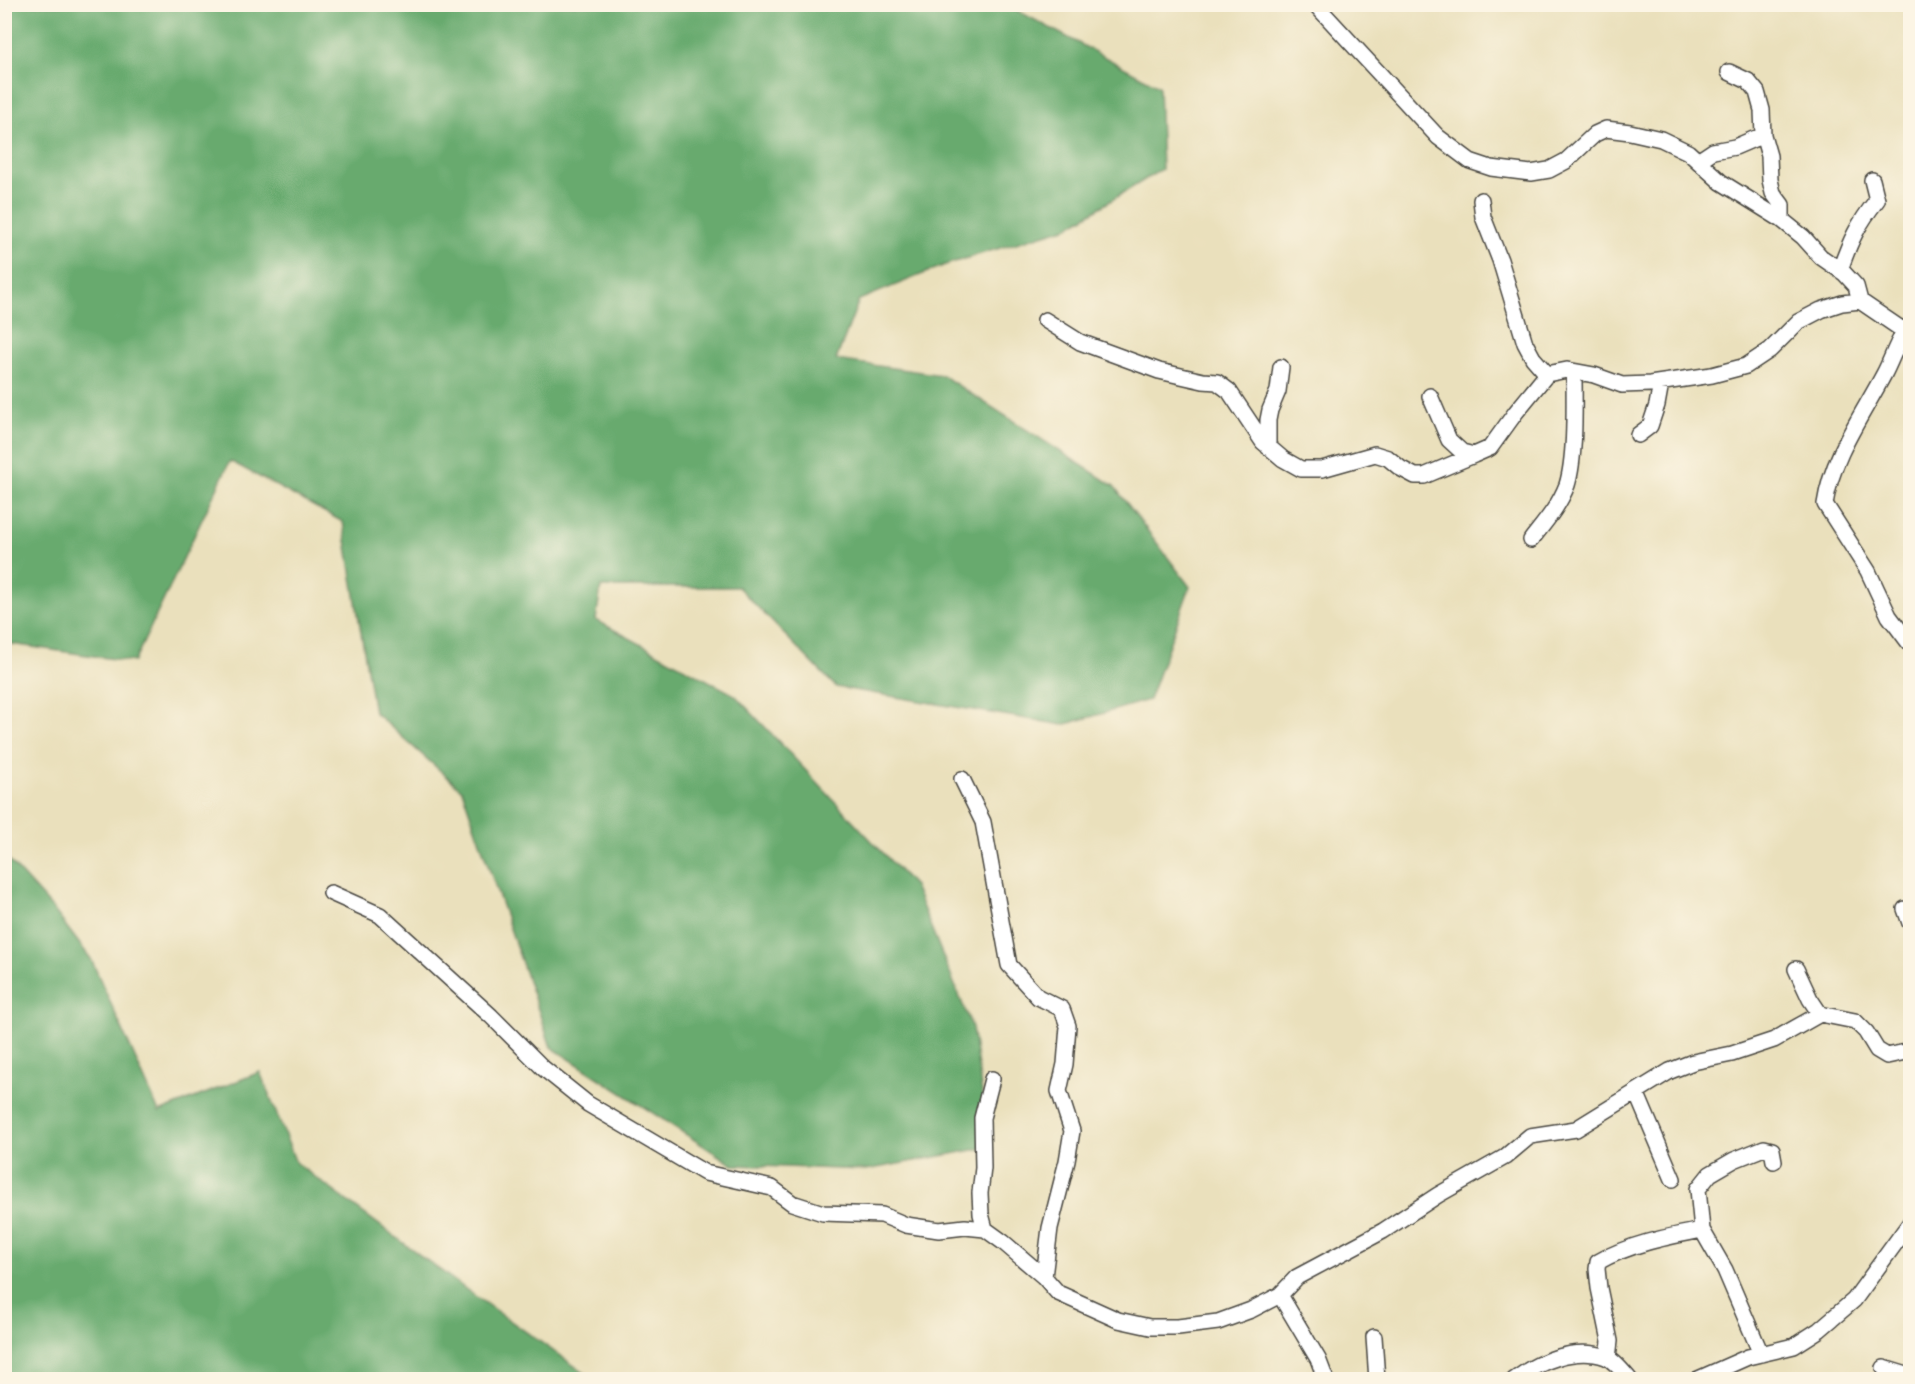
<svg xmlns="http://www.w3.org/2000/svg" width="1915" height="1384" font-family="'IM FELL Great Primer',serif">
  <rect width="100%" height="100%" fill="#fcf5e5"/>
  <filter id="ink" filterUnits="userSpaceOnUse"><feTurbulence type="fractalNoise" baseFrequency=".0167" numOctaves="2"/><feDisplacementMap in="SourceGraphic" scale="12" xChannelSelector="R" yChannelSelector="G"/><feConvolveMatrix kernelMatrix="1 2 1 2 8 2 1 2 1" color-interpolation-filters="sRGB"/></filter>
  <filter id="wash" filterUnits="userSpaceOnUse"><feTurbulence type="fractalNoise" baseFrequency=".008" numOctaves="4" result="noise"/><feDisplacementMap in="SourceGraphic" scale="24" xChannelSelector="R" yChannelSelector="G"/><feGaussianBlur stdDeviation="1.35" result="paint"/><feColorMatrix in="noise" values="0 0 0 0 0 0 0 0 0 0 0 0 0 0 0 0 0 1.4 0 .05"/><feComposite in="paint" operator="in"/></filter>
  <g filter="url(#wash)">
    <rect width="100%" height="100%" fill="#eae0bc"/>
    <!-- forest -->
    <path fill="#68aa6e" stroke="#4a6a4c" stroke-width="1.5" d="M4,5H1007L1159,86L1162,169L1068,227L945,265L859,300L836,360L942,375L1114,486L1190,587L1149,700L1063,725L836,687L738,587H601L596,620L735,695L914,886L972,1027L990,1147L866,1170L733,1165L551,1047L462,790L374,712L343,522L230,461L134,662L5,643Z
      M5,856L53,909L91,959L159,1112L260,1072L296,1163L475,1296L593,1379H5Z"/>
  </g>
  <g filter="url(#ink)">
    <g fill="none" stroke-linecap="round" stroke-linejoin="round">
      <defs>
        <path id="street" d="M1315,4L1438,137L1470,161L1491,168L1531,173L1549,170L1566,161L1595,134L1606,129L1630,132L1661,139L1688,152L1721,182L1782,220L1803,237L1821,257L1844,273L1856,286L1860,301
          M1729,72L1748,81L1757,92L1762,110L1763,135L1769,156L1770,180L1773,193L1782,205V220
          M1698,161L1713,151L1735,147L1763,135
          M1481,200L1483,217L1500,260L1525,343L1533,358L1547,374
          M1840,270C1850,241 1858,224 1877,200L1872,180
          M1045,320L1080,342L1159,371L1203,381L1217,382L1229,391L1263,442L1283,459L1301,469H1322L1375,454L1388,458L1400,468L1415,476H1424L1474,455
          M1910,325C1898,338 1893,357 1884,374C1862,416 1832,456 1825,504L1868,571L1889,616L1910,644
          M1430,396L1449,440L1462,452L1474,455L1490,448L1516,412L1547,374L1567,370L1594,375L1622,385L1650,384L1712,375L1746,366L1770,350L1798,322L1821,310L1842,303L1860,301L1904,331
          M1638,435L1650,426L1657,405L1661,383
          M1268,447V420L1270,410L1278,391L1281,367
          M1531,540C1545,522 1559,506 1567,485C1576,456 1574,402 1574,372
          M962,779L983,822L1009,965L1038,997L1062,1009L1068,1026L1065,1064L1059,1091L1072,1131L1067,1161L1050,1228L1044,1277L1058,1293L1118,1320L1150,1327H1178L1218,1322L1251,1310L1280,1295
          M331,893L380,915L491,1016L543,1068L588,1104L705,1173L772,1188L792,1203L823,1213L882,1215L906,1225L939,1230L965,1227L985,1229L1003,1242L1044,1277
          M1905,909L1910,923
          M1796,969L1810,999L1820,1014L1855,1021L1866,1032L1877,1050L1887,1056L1910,1051
          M1636,1092L1673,1179
          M985,1229L981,1214L980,1193L983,1168L982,1118L992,1079
          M1374,1337L1377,1380
          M1761,1354L1725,1270L1702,1230L1698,1189L1710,1174L1734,1160L1764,1148L1772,1150L1774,1161
          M1608,1358L1610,1341L1599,1288L1597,1269L1598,1262C1629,1244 1667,1237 1702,1230
          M1884,1368L1910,1376
          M1326,1380L1318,1359L1280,1295L1297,1277L1383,1231L1438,1195L1505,1157L1530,1136L1576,1129L1670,1071L1693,1062L1732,1054L1774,1040L1820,1014
          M1514,1380C1539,1361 1575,1346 1606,1357C1615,1361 1624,1373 1630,1380
          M1696,1380L1748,1357L1794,1346L1819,1330L1854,1300L1910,1223"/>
      </defs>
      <!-- street casing -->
      <use href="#street" stroke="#484641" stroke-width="18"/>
      <!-- street -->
      <use href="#street" stroke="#fff" stroke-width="15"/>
    </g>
  </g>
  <!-- margin -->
  <rect width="1915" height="1384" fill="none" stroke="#fcf5e5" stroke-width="24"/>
</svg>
